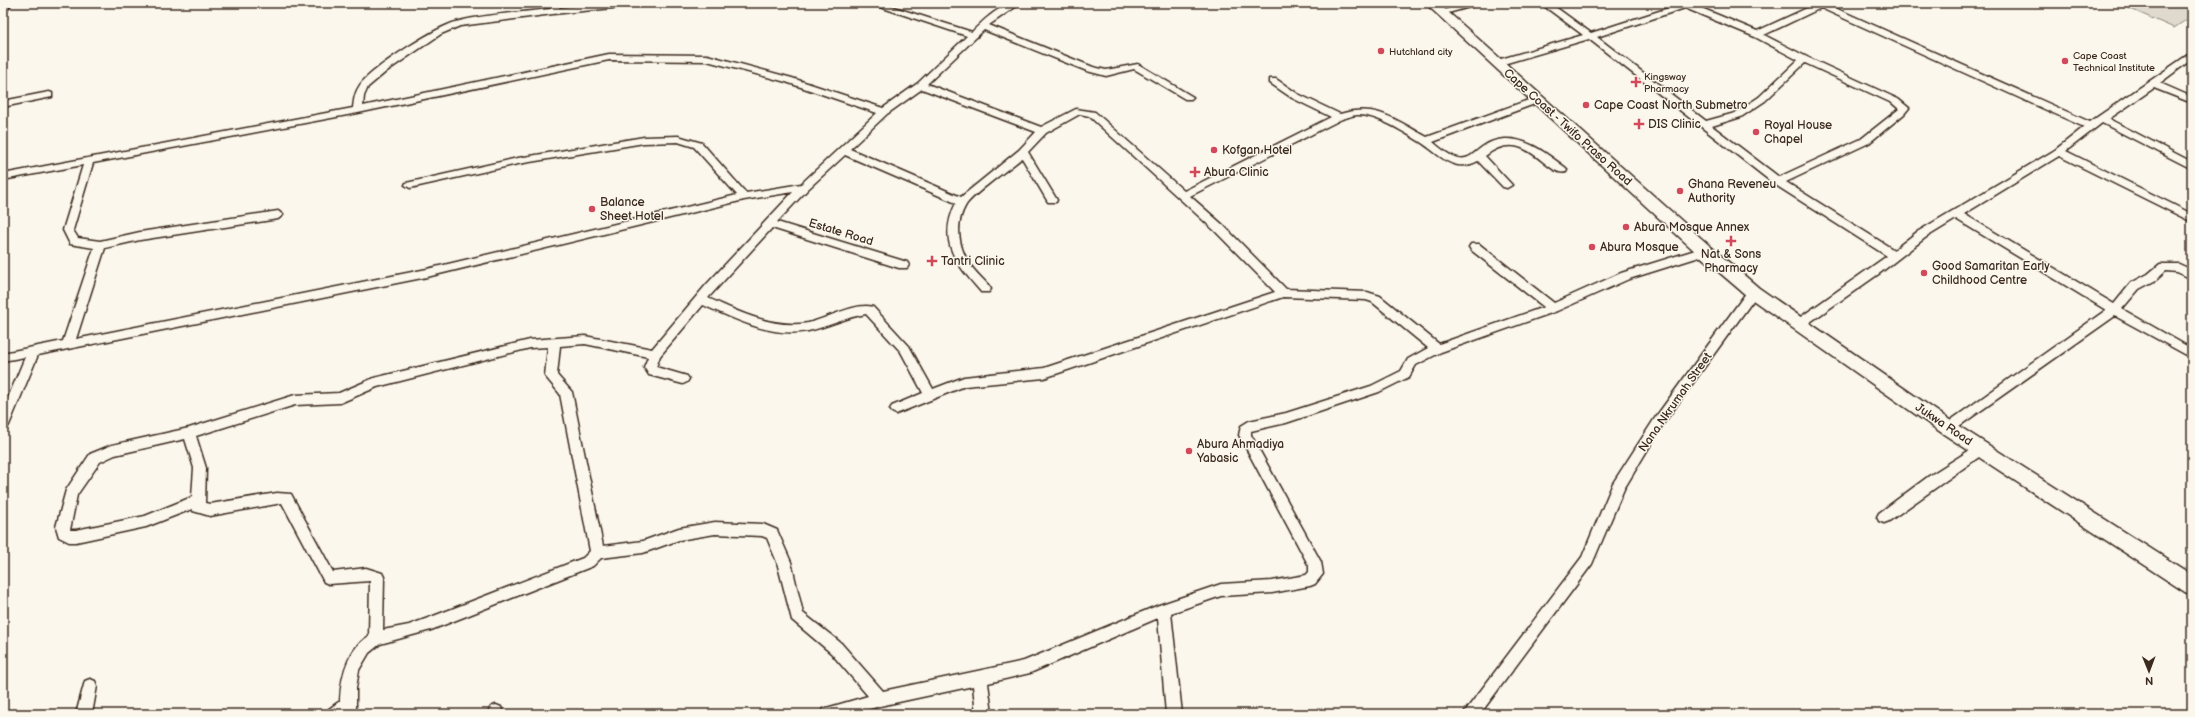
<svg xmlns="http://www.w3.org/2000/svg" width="2195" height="717" font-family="'Balsamiq Sans',sans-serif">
  <rect width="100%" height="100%" fill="#fbf7ec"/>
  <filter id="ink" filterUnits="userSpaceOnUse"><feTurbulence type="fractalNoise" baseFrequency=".025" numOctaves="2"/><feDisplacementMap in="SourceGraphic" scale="8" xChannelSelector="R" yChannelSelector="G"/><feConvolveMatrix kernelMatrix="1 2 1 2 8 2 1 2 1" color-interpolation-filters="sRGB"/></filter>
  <g filter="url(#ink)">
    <!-- green -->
    <path fill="#dfd9ce" stroke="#8d8276" d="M2117,3H2192V16L2174,28Z"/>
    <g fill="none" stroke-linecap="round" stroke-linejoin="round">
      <defs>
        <path id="street" d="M12,3L6,12L3,13L4,3Z
          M553,3H561L559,8L606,3H637L633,6L553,14L460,26L441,34L387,71L368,87L364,96L363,106L609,54L707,55L792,78L883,108L918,83L967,36L868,3H881L972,32C986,18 1001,3 1021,3L989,25L1093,67L1106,70L1138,64L1193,97L1191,99H1185L1134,69L1106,76L1087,71L984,30L927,84L1041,127L1076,109L1095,112L1184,191L1331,117L1292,98L1270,83V79H1276L1298,94L1340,114C1377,103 1395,120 1427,137L1534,98H1540V102L1433,142C1476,180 1468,141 1505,139C1529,138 1548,155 1566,168L1567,170L1566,172C1546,178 1526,124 1485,156L1512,185L1507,188L1503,187L1478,161C1454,174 1440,155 1422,143C1406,133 1376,114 1357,115C1353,115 1347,118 1342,119L1190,196L1223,225L1286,289L1367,292L1380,296L1439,344L1544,307L1471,250L1469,247L1471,244H1479L1554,303L1621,273L1705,247L1711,251L1709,254L1629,279L1557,311L1441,352L1416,365L1409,377L1379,392L1286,423L1251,431V435L1321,562L1323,574L1315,584L1310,586L1272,593L1221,596L1171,613L1182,714H1166L1158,618L1030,673L988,683L992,714H976L973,686L880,706L852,714H820L823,709L868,696L831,653L792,620L777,562L767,538L762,536L715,534L679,540L643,553L601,558L593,566L431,630L380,644L369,653L359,670L356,688V714H326L329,709L340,701C341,676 347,650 369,636L370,581L329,584L324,582L282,503L210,516L193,511L192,509L146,527L76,542H69L59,537L56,527L66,490L90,454L112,445L189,428L295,395L339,393L374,378L530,340L585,336L652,349L706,285L793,192L744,200L427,277L38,355L9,425L7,428L3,430V410L25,357L3,361V353L63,341L94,248L70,244L63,230L83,165L3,180V174L353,108C354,99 355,92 360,85C372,68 436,27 456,22C483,14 521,13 550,9ZM609,60L707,61L786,82L877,113L801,184L746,193L702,143L678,136L644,137L518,158L406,183L405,185L410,188L518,164L644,143L678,142L694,147L737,195L427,269L76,339L105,248L140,240L278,219L283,215L278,211L140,232L100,241L78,238L73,230L93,163L358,113ZM922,89L1036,132L1019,150L961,197L850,149L887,114ZM1080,114L1089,116L1215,231L1275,292L1044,368L964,377L933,389L909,346L873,307C855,302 827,319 808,323C773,329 739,312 708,298L772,228L899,268H907L909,265L907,262L777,222L808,189L845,155L956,203C937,242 956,263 981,292H989L991,289L989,286C983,279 974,271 969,263C958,246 955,223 966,205C972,195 1010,168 1022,158L1048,202H1056L1057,200L1028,152L1046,133ZM1283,297L1366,300L1372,302L1428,348L1408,359L1401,371L1371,386L1286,413L1249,421L1241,426L1239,435L1309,566V572L1306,575L1272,581L1221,584L1159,605L1024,661L883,691L841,643L803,613L791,562L777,530L763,524L715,522L679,528L643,541L603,546L572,392L557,375L560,346L585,344L648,357L644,367L649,375L683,384L687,382L689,379L687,376L656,367L660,356L703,305C735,319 771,338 808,331C828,327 846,317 866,314L901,352L923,393L892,406L890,409L892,412L896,414L965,386L1044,378ZM548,347L545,376L560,394L590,551L583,558L431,617L409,625L383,630L384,577L382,573L366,568L333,572L291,494L277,493L210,504L205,503L206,468L196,436L295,405L340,403L377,387L530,348ZM185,439L194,468L192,497L145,516L76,530H70L77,495L100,462L115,455Z
          M1468,3H1484L1441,15L1437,12Z
          M1540,3H1550L1591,33L1678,5L1677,3H1689L1757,31L1818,3H1824L2090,122L2192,52V59L2160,83L2192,97V103L2154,88L2109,119L2192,162V169L2102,123L2066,151L2192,214V222L2059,156L1964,214L2114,304L2131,283L2148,274L2160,264H2179L2192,270V279L2177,272L2166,271L2156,280L2139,289L2122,309L2192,349V358L2115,316L1952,431H1944L1942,428L1944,425L2106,310L1956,219L1925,238L1880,273L1803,327H1795L1793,324L1795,321L1887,256L1774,184L1589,39L1500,65H1494V61L1583,35ZM1685,8L1755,37L1798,60L1759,97L1735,113L1706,121L1597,37ZM1821,8L2084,127L2055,150L1917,232L1894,250L1786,182L1869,143L1904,114L1909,108L1898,99L1807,57L1764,35ZM1805,63L1892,103L1899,109L1861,139L1779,177L1712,126L1741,117L1765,101Z
          M49,92L52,93V97L3,107V101Z
          M1753,288L1759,292L1757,295L1663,424L1624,489L1592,564L1480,714H1463L1582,557L1613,483L1655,418L1749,289Z
          M1981,443L1986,444L1987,448L1986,452L1889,521L1884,523L1879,521L1877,517L1879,513L1929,476Z
          M90,679L95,681L97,686L92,714H76L85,681Z
          M496,705L501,707L503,714H487L491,707Z"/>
        <path id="secondary" d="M1425,3H1438L1711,247L1759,288L1954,423L2192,575V595L2185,592L1942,433L1747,296L1699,255Z"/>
      </defs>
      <!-- street casing -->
      <use href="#street" stroke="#3b2a1e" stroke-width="3"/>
      <!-- secondary casing -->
      <use href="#secondary" stroke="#3b2a1e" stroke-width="3"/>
      <!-- street -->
      <use href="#street" fill="#fbf7ec" fill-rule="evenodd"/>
      <!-- secondary -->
      <use href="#secondary" fill="#fbf7ec" fill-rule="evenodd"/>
    </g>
  </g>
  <!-- markers -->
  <g fill="#d1495b" stroke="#fbf7ec" stroke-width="1.5">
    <circle cx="1381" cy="51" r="4"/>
    <circle cx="2065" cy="61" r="4"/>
    <path d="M1634 76h4v4h4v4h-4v4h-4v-4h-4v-4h4z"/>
    <circle cx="1586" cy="105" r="4"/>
    <path d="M1637 118h4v4h4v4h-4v4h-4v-4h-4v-4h4z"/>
    <circle cx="1756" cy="132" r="4"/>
    <circle cx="1214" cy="150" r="4"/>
    <path d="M1193 166h4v4h4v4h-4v4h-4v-4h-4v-4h4z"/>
    <circle cx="1680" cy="191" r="4"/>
    <circle cx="592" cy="209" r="4"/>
    <circle cx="1626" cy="227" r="4"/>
    <path d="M1729 235h4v4h4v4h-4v4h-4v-4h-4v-4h4z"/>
    <circle cx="1592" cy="247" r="4"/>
    <path d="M930 255h4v4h4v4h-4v4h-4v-4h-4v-4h4z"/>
    <circle cx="1924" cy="273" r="4"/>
    <circle cx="1189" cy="451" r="4"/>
  </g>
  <g text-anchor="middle" stroke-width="3" stroke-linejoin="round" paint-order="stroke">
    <!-- far-poi labels -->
    <g font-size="10" fill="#3b2a1e" stroke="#fbf7ec" text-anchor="start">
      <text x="1389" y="55">Hutchland city</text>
      <text x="2073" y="59">Cape Coast<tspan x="2073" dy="12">Technical Institute</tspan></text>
      <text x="1644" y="80">Kingsway<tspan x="1644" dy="12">Pharmacy</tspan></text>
    </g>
    <!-- poi labels -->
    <g font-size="12" fill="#3b2a1e" stroke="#fbf7ec" text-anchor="start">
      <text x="1594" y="109">Cape Coast North Submetro</text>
      <text x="1648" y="128">DIS Clinic</text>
      <text x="1764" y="129">Royal House<tspan x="1764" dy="14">Chapel</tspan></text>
      <text x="1222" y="154">Kofgan Hotel</text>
      <text x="1204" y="176">Abura Clinic</text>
      <text x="1688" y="188">Ghana Reveneu<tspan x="1688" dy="14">Authority</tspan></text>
      <text x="600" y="206">Balance<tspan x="600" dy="14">Sheet Hotel</tspan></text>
      <text x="1634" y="231">Abura Mosque Annex</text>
      <text x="1600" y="251">Abura Mosque</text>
      <text x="1731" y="258" text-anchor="middle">Nat &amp; Sons<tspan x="1731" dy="14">Pharmacy</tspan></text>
      <text x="941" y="265">Tantri Clinic</text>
      <text x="1932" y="270">Good Samaritan Early<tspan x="1932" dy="14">Childhood Centre</tspan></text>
      <text x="1197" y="448">Abura Ahmadiya<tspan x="1197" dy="14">Yabasic</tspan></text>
    </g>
    <!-- street labels -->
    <g font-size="12" fill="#3b2a1e" stroke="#fbf7ec">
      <text transform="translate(1568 127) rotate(42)" y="4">Cape Coast - Twifo Praso Road</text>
      <text transform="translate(841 232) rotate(17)" y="4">Estate Road</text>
      <text transform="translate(1675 402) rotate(-55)" y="4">Nana Nkrumah Street</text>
      <text transform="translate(1944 424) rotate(34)" y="4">Jukwa Road</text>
    </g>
  </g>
  <!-- margin -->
  <rect width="2195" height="717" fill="none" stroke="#fbf7ec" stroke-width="16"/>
  <rect x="8" y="8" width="2179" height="701" fill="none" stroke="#3b2a1e" stroke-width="1.5" filter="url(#ink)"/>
  <!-- north arrow -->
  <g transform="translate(2149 671) rotate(179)" stroke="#fbf7ec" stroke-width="3" paint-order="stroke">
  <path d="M0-3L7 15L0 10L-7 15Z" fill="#3b2a1e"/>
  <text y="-6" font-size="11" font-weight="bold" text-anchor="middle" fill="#3b2a1e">N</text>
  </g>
</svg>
